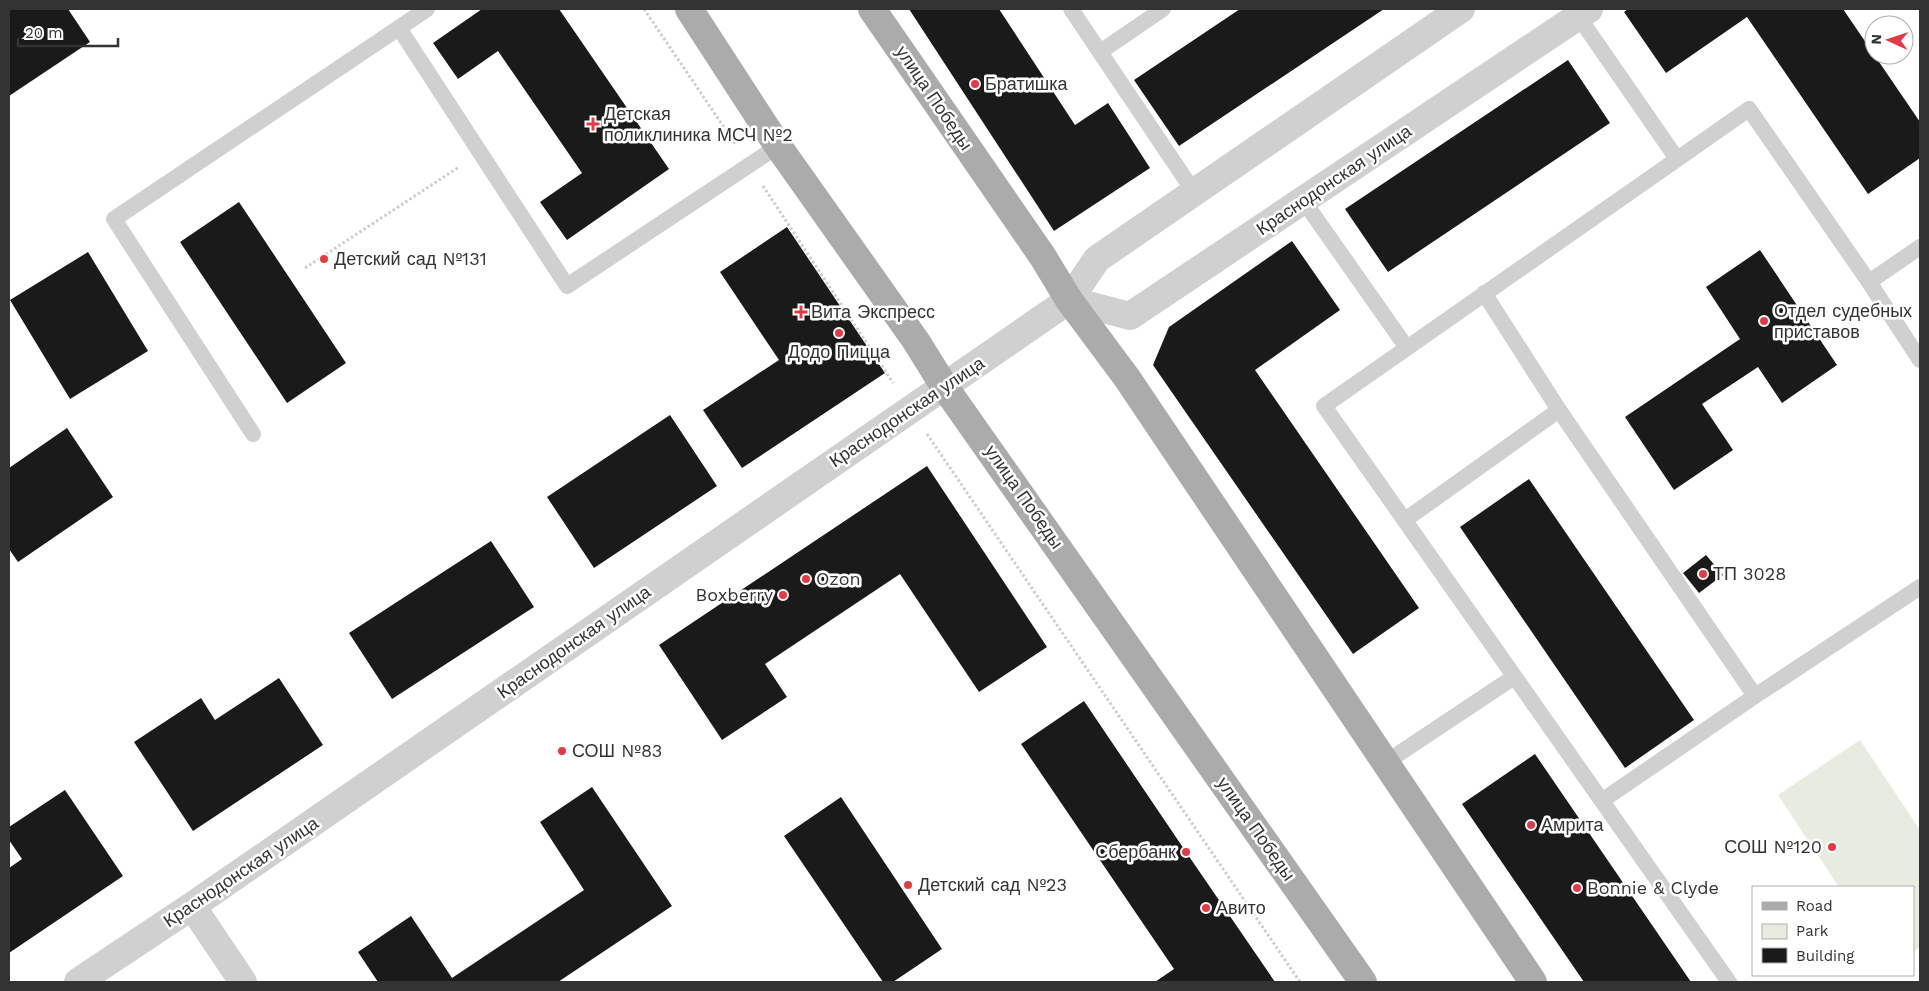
<svg xmlns="http://www.w3.org/2000/svg" width="1929" height="991" font-family="'Work Sans',sans-serif">
  <rect width="100%" height="100%" fill="#fff"/>
  <!-- green -->
  <path fill="#e6ecdf" d="M1860,740L1920,830V947L1913,952V887H1839L1778,795Z"/>
  <!-- building -->
  <path fill="#1a1a1a" d="M9,9H68L90,42L9,96Z
    M482,9H559L669,169L567,240L540,202L582,173L498,51L458,79L433,43Z
    M909,9H999L1075,125L1108,103L1150,168L1054,231Z
    M1240,9H1384L1179,146L1134,80Z
    M1628,9H1843L1920,122V158L1868,194L1747,17L1666,73L1624,12Z
    M1568,60L1610,123L1388,272L1345,209Z
    M239,202L346,363L287,403L180,242Z
    M787,227L885,373L742,468L703,410L779,360L720,272Z
    M1292,241L1340,310L1255,370L1419,608L1353,654L1153,365L1169,327Z
    M1760,250L1837,365L1782,403L1758,367L1702,404L1733,450L1674,490L1625,417L1740,339L1706,287Z
    M88,252L148,351L70,399L10,300Z
    M670,415L717,486L594,568L547,497Z
    M67,428L113,497L18,562L9,549V468Z
    M927,466L1047,647L979,692L900,574L765,664L787,697L722,740L659,645Z
    M1529,479L1694,720L1625,768L1460,527Z
    M491,541L534,607L392,699L349,633Z
    M1706,555L1723,575L1699,593L1683,573Z
    M279,678L323,745L193,831L134,742L201,698L215,720Z
    M1084,701L1186,852L1275,982H1155L1174,969L1021,744Z
    M1535,754L1691,982H1584L1462,804Z
    M592,787L672,906L558,982H378L358,952L411,916L452,978L584,890L540,822Z
    M65,790L123,876L9,953V868L22,859L9,840V827Z
    M841,797L942,949L893,982H883L784,836Z"/>
  <g fill="none" stroke-linecap="round" stroke-linejoin="round">
    <!-- path -->
    <path stroke="#cdcdcd" stroke-width="3" stroke-dasharray="2.5 2.5" stroke-linecap="butt" d="M644,9L736,145
      M763,186L893,383
      M305,268L459,167
      M927,434L1300,982"/>
    <!-- service -->
    <path stroke="#d0d0d0" stroke-width="16" d="M1071,9L1194,192
      M1578,16L1677,159
      M399,28L567,286L778,146
      M1100,52L1163,9
      M1303,200L1407,348
      M1869,282L1920,247
      M1484,293L1559,410L1755,696
      M253,434L114,219L427,9
      M1405,520L1559,410
      M1385,763L1514,677
      M1603,800L1755,696L1920,587
      M1729,982C1595,789 1459,598 1324,406L1749,109L1869,282L1920,360"/>
    <!-- minor -->
    <path stroke="#d0d0d0" stroke-width="28" d="M1069,300L1130,316L1589,9
      M192,906L243,982
      M78,982L192,906L1069,300L1097,259L1461,9"/>
    <!-- primary -->
    <path stroke="#ababab" stroke-width="28" d="M689,9L778,146L916,341L944,386L1363,982
      M872,9L1043,257L1069,300L1127,378L1533,982"/>
  </g>
  <!-- markers -->
  <g fill="#e63946" stroke="#fff" stroke-width="2">
    <circle cx="975" cy="84" r="5"/>
    <path d="M590.5 116.5h5v5h5v5h-5v5h-5v-5h-5v-5h5z"/>
    <circle cx="324" cy="259" r="5"/>
    <path d="M798.5 304.5h5v5h5v5h-5v5h-5v-5h-5v-5h5z"/>
    <circle cx="1764" cy="321" r="5"/>
    <circle cx="839" cy="333" r="5"/>
    <circle cx="1703" cy="574" r="5"/>
    <circle cx="806" cy="579" r="5"/>
    <circle cx="783" cy="595" r="5"/>
    <circle cx="562" cy="751" r="5"/>
    <circle cx="1531" cy="825" r="5"/>
    <circle cx="1832" cy="847" r="5"/>
    <circle cx="1186" cy="852" r="5"/>
    <circle cx="908" cy="885" r="5"/>
    <circle cx="1577" cy="888" r="5"/>
    <circle cx="1206" cy="908" r="5"/>
  </g>
  <g text-anchor="middle" stroke-width="5" stroke-linejoin="round" paint-order="stroke">
    <!-- poi labels -->
    <g font-size="18" fill="#333" stroke="#fff" text-anchor="start">
      <text x="985" y="90">Братишка</text>
      <text x="604" y="120">Детская<tspan x="604" dy="21">поликлиника МСЧ №2</tspan></text>
      <text x="334" y="265">Детский сад №131</text>
      <text x="1774" y="317">Отдел судебных<tspan x="1774" dy="21">приставов</tspan></text>
      <text x="811" y="318">Вита Экспресс</text>
      <text x="839" y="358" text-anchor="middle">Додо Пицца</text>
      <text x="1713" y="580">ТП 3028</text>
      <text x="816" y="585">Ozon</text>
      <text x="773" y="601" text-anchor="end">Boxberry</text>
      <text x="572" y="757">СОШ №83</text>
      <text x="1541" y="831">Амрита</text>
      <text x="1822" y="853" text-anchor="end">СОШ №120</text>
      <text x="1176" y="858" text-anchor="end">Сбербанк</text>
      <text x="918" y="891">Детский сад №23</text>
      <text x="1587" y="894">Bonnie &amp; Clyde</text>
      <text x="1216" y="914">Авито</text>
    </g>
    <!-- street labels -->
    <g font-size="18" fill="#333" stroke="#fff">
      <text transform="translate(934 98) rotate(56)" y="6">улица Победы</text>
      <text transform="translate(1334 180) rotate(-34)" y="6">Краснодонская улица</text>
      <text transform="translate(907 412) rotate(-34)" y="6">Краснодонская улица</text>
      <text transform="translate(1024 497) rotate(55)" y="6">улица Победы</text>
      <text transform="translate(574 642) rotate(-35)" y="6">Краснодонская улица</text>
      <text transform="translate(1256 829) rotate(55)" y="6">улица Победы</text>
      <text transform="translate(241 872) rotate(-34)" y="6">Краснодонская улица</text>
    </g>
  </g>
  <!-- border -->
  <rect width="1929" height="991" fill="none" stroke="#333333" stroke-width="20"/>
  <!-- legend -->
  <rect x="1752" y="886" width="162" height="90" fill="#ffffff" stroke="#adadad"/>
  <rect x="1762" y="902" width="25" height="8" fill="#ababab" stroke="#adadad"/>
  <text x="1796" y="911" font-size="15" fill="#333333">Road</text>
  <rect x="1762" y="924" width="25" height="15" fill="#e6ecdf" stroke="#adadad"/>
  <text x="1796" y="936" font-size="15" fill="#333333">Park</text>
  <rect x="1762" y="948" width="25" height="15" fill="#1a1a1a" stroke="#adadad"/>
  <text x="1796" y="961" font-size="15" fill="#333333">Building</text>
  <!-- north arrow -->
  <g transform="translate(1889 40) rotate(273)"><circle r="24" fill="#ffffff" stroke="#adadad"/>
  <path d="M0-4L9 19L0 12L-9 19Z" fill="#e63946"/>
  <text y="-8" font-size="14" font-weight="bold" text-anchor="middle" fill="#333333">N</text>
  </g>
  <!-- scale -->
  <path d="M18 38v8h100v-8" fill="none" stroke="#333333" stroke-width="2.5"/>
  <text x="25" y="38" font-size="15" fill="#333333" stroke="#ffffff" stroke-width="4" paint-order="stroke">20 m</text>
</svg>
